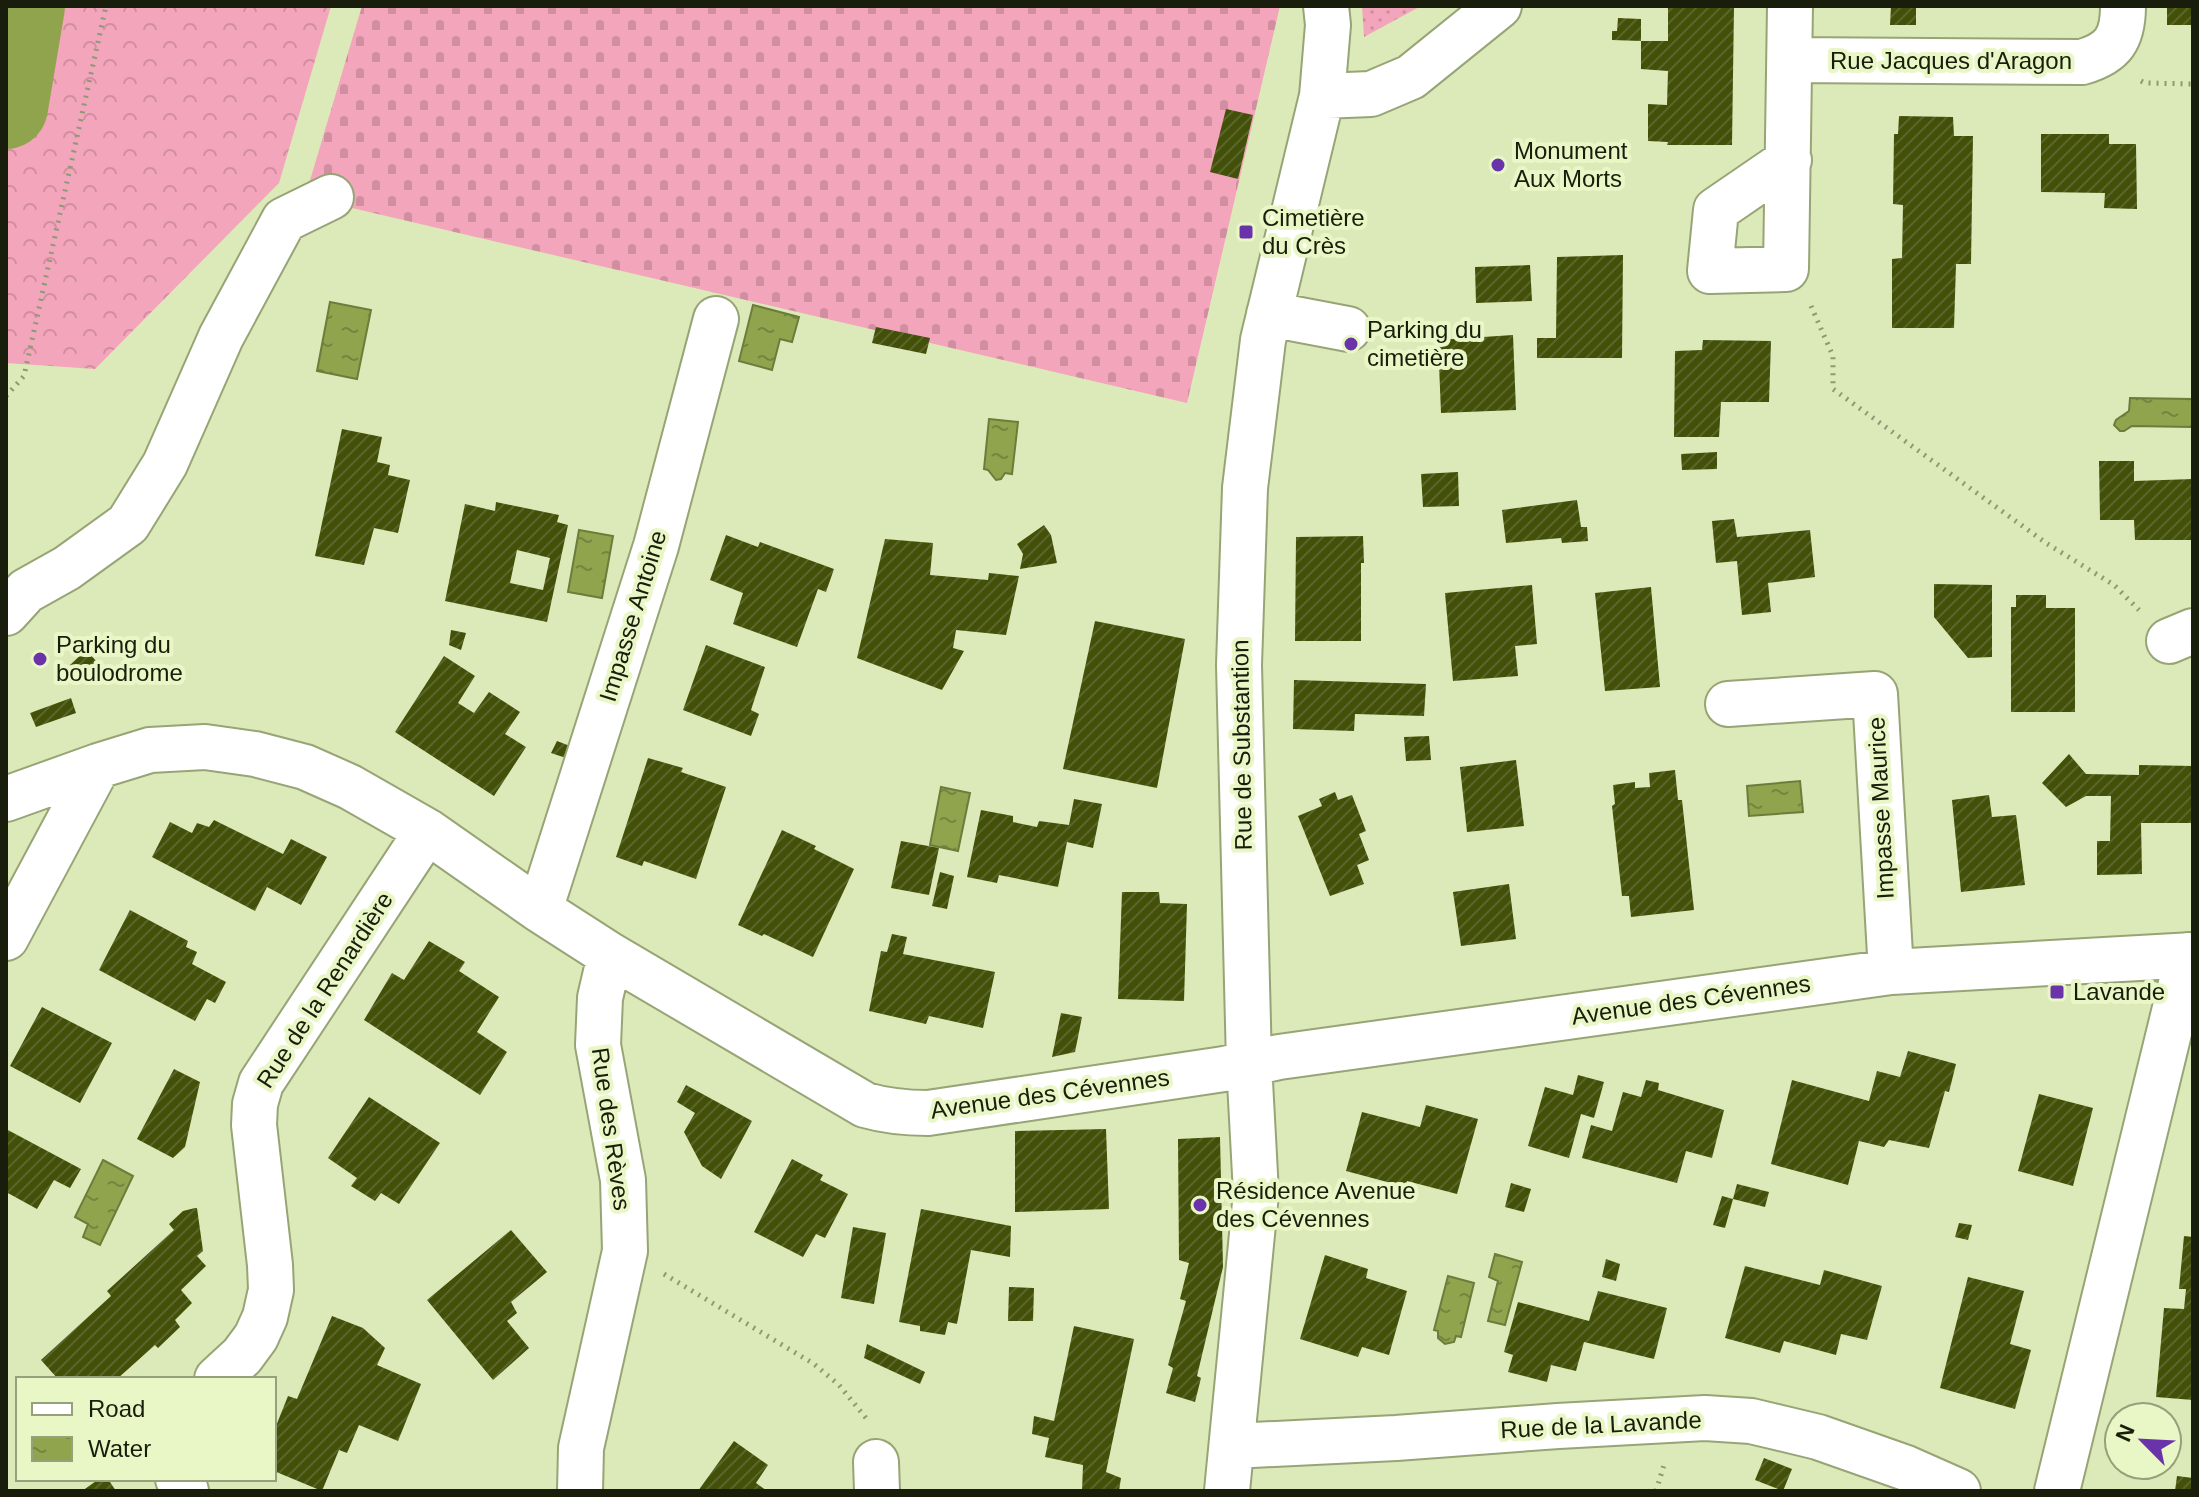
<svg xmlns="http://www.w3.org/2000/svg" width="2199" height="1497" font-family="Arial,sans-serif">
  <defs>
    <pattern id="grass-dots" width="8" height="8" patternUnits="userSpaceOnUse" patternTransform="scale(2)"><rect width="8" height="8" fill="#f3a5bc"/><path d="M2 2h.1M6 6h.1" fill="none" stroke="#d08ea0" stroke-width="1.8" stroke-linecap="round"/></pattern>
    <pattern id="forest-crowns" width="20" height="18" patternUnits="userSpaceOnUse" patternTransform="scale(2)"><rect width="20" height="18" fill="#f3a5bc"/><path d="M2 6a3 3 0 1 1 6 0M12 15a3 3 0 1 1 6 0" fill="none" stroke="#d08ea0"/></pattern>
    <pattern id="cemetery-stones" width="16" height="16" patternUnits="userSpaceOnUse" patternTransform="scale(2)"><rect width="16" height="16" fill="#f3a5bc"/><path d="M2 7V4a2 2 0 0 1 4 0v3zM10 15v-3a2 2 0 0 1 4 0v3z" fill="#d08ea0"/></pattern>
    <pattern id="water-ripples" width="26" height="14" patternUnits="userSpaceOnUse" patternTransform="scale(2)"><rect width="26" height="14" fill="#90a44e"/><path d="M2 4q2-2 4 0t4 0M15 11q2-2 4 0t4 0" fill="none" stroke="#75853f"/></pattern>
    <pattern id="building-hatch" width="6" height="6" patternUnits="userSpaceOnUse" patternTransform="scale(2)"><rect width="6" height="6" fill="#425008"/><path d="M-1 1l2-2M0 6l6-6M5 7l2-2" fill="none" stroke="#5a652b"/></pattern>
  </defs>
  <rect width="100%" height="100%" fill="#dceab9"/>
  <!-- grass -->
  <path fill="url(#grass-dots)" d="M1362,6H1421L1364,37Z"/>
  <!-- forest -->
  <path fill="url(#forest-crowns)" d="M6,6H331L279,183L95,369L6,363Z"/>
  <!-- cemetery -->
  <path fill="url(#cemetery-stones)" d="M362,6H1280L1187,403L305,197Z"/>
  <!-- water -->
  <path fill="url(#water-ripples)" stroke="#6c7c3a" stroke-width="2" d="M330,302L371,310L357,379L317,371Z
    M753,305L799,317L792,342L780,339L772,370L739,361Z
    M2130,398L2192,399V427L2132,426L2124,431H2120L2114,425L2116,420L2129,411Z
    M989,419L1018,422L1012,474L1005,473L1001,479L996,480L988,470L984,469Z
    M579,530L613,536L602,598L568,592Z
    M1800,781L1803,812L1749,816L1747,786Z
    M941,787L970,793L958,851L930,845Z
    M103,1160L133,1176L100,1245L83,1237L88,1224L75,1217Z
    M1495,1254L1522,1262L1505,1325L1488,1321L1498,1281L1489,1277Z
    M1448,1276L1474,1283L1461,1337L1456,1336L1454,1342L1445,1344L1438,1338V1331L1434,1330Z"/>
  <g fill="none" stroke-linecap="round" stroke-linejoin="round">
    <!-- river -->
    <path stroke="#90a44e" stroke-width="84" d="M6,107L23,6"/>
  </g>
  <!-- building -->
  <path fill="url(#building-hatch)" fill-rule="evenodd" d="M1668,6H1734L1732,145H1667L1668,142L1648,141V104L1667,105L1668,71L1641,69V41H1668Z
    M1891,6H1916V25H1890Z
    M2167,6H2193V25H2167Z
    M1618,18L1641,19V41L1612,40V31H1617Z
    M1226,109L1253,115L1238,179L1210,172Z
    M1899,116L1953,117L1954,136H1973L1971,264H1956L1954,328H1892V259L1902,258L1903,205L1893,204L1894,134H1898Z
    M2041,134H2109V144H2136L2137,209L2104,208L2105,193L2041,192Z
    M1623,255L1622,358H1537V338H1556L1557,257Z
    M1530,265L1532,301L1476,303L1475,267Z
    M876,327L930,338L926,354L872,343Z
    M1513,335L1516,410L1441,413L1438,340Z
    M1703,340L1771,341L1769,402H1721L1719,437H1674L1675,351L1702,350Z
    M342,429L382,437L377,462L390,465L388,475L410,480L398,533L374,528L364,565L315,556Z
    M1717,452V469L1682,470L1681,454Z
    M2099,461H2134V481L2193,479V540H2135L2134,520H2100Z
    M1458,472L1459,506L1423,507L1421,474Z
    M1577,500L1581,527H1587L1588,541L1562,543L1561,538L1506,543L1502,510Z
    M496,502L559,515L557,522L568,525L547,622L445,601L465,504L495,511ZM517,550L550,558L543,590L510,583Z
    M1734,519L1737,537L1810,530L1815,577L1768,583L1771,612L1742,615L1737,561L1716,563L1712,521Z
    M1044,525L1051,535L1057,563L1020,569L1023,554L1017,544Z
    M726,535L758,547L760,542L834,569L826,592L818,589L797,647L733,624L743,593L710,580Z
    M1363,536L1364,563H1361V641H1295L1296,537Z
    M885,539L933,543L930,575L988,580L989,573L1019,576L1006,635L956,630L953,648L964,651L942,690L857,658Z
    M1934,584L1992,585V657L1968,658L1934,617Z
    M1532,585L1537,644L1515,646L1518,676L1453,681L1445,593Z
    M1651,587L1660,687L1605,691L1595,593Z
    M2016,595H2046V608H2075V712H2011V607H2016Z
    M1095,621L1185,639L1157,788L1063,769Z
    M451,630L466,633L461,650L449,645Z
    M706,645L765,667L751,710L759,714L751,736L683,710Z
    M86,650L99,664L83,678L70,665Z
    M444,656L475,676L458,703L474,713L489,692L520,712L505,734L526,747L494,796L395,732Z
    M1294,680L1426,684L1424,716L1355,714L1354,731L1293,729Z
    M71,698L76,713L36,727L30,713Z
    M1429,736L1431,760L1406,761L1404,737Z
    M557,741L570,746L566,758L551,753Z
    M2069,754L2086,774L2139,775V765L2193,766V823H2141L2142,874L2097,875V841H2110L2111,796H2086L2066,807L2042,783Z
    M648,758L683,768L681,772L726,787L696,879L644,861L642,866L616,857Z
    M1516,760L1524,826L1467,832L1460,767Z
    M1675,770L1678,800H1682L1694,910L1631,917L1629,896H1622L1612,806L1615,804L1613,785L1635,782V788L1650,787L1649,773Z
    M1335,792L1338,800L1352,795L1366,831L1359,834L1369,860L1357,865L1364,884L1330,896L1298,816L1322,806L1319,799Z
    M1989,795L1992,817L2016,815L2025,885L1961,892L1952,800Z
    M1074,799L1102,804L1093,848L1067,842L1058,887L999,875L997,883L967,877L981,810L1013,816V822L1037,827L1039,821L1069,825Z
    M214,820L283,854L291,839L327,857L301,905L267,887L255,911L152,857L170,822L192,833L197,823L209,827Z
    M782,830L816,846L814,849L854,869L813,957L764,934L762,936L738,925Z
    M901,841L939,848L929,895L891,888Z
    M940,872L954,876L947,909L932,906Z
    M1509,884L1516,939L1461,946L1453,892Z
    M1122,892H1159L1160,903L1187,904L1184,1001L1118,999Z
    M130,910L188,941L186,947L197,952L192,964L226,982L215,1003L207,999L195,1021L99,970Z
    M892,934L907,937L903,954L995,972L983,1028L929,1016L926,1024L869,1011L881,951L887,952Z
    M429,941L465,962L459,971L499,997L477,1032L507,1052L480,1095L364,1020L392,973L404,980Z
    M42,1007L112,1043L80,1103L10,1066Z
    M1061,1013L1082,1017L1075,1052L1052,1057Z
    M1908,1051L1956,1064L1949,1092L1945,1091L1929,1148L1889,1140L1884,1147L1859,1141L1848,1185L1771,1164L1792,1080L1869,1101L1877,1071L1900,1077Z
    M174,1069L200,1082L185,1147L173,1158L137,1139Z
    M1578,1075L1604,1082L1594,1118L1581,1114L1569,1158L1528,1146L1545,1087L1573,1095Z
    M1646,1080L1659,1083L1658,1090L1724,1110L1712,1158L1686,1151L1677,1183L1582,1158L1591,1125L1612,1131L1623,1092L1641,1097Z
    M686,1085L752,1121L721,1179L702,1166L684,1132L695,1113L677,1102Z
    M2039,1094L2093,1108L2073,1186L2018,1171Z
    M369,1097L440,1143L399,1204L381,1193L375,1201L351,1186L357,1178L328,1158Z
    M1426,1105L1478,1119L1457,1194L1407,1181L1406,1187L1346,1171L1362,1112L1420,1127Z
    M6,1129L81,1169L70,1188L54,1180L37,1209L6,1192Z
    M1106,1129L1109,1209L1015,1212V1131Z
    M1220,1137L1223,1267L1197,1376L1201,1378L1195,1402L1166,1393L1173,1368L1168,1365L1186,1301L1180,1299L1189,1263L1179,1260L1178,1139Z
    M792,1159L823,1175L820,1180L848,1194L825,1238L816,1234L803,1257L754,1232Z
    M1511,1183L1531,1189L1524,1212L1505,1207Z
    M1737,1184L1769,1192L1765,1207L1733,1199Z
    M1722,1196L1733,1199L1725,1228L1713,1225Z
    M195,1208H197L203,1251L197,1256L206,1266L181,1290L192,1303L175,1320L180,1327L158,1348L155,1345L117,1379H58L41,1360L111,1296L107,1291L174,1230L169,1224L183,1211Z
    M921,1209L1011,1226L1010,1257L971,1250L957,1324L948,1322L945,1335L920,1331V1326L899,1322Z
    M1959,1223L1972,1225L1968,1240L1955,1237Z
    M853,1227L886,1233L874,1304L841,1298Z
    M511,1230L547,1272L511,1302L517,1313L507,1321L529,1348L493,1380L427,1300Z
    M2184,1236L2193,1237V1400L2156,1397L2164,1308L2184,1309L2186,1289H2179Z
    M1325,1255L1368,1269L1366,1278L1407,1291L1389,1355L1362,1347L1358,1357L1300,1339Z
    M1606,1259L1620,1264L1616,1281L1602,1277Z
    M1745,1266L1820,1285L1824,1270L1882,1286L1867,1340L1841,1334L1836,1355L1784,1341L1780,1353L1725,1338Z
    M1968,1277L2024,1291L2010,1344L2031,1350L2015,1409L1940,1388Z
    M1009,1287L1034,1288L1033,1321H1008Z
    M1598,1291L1667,1308L1654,1359L1584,1342L1576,1371L1551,1365L1547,1382L1508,1372L1513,1355L1504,1352L1518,1302L1589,1321Z
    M332,1316L363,1328L385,1348L377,1365L421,1384L398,1441L359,1425L347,1453L339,1450L322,1491L274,1471V1431L288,1396L297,1399Z
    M1074,1326L1134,1339L1106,1472L1121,1478L1119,1491H1082L1083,1465L1045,1457L1049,1438L1032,1434L1034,1416L1054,1421Z
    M867,1344L925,1372L920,1384L864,1358Z
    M734,1441L768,1465L756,1483L767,1491H698Z
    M1764,1458L1792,1469L1783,1491L1755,1480Z
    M2177,1476L2193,1478V1491H2175Z
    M99,1479H108L116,1491H82Z"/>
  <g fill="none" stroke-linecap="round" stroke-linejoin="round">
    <defs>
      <path id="minor" d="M1790,60L2082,62C2113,53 2123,39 2123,6
        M1322,96L1371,94L1411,77L1499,6
        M1789,160L1716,210L1710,271L1786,269L1790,6
        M1269,314L1348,329
        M6,613L26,591L67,568L128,524L165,464L221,337L284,220L331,197
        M2169,641L2193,631
        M1728,704L1875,694L1891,972
        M6,799L98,766L150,750L205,747L255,754L305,767L350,787L427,831L540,910L610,955L865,1105C886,1111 905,1113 928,1113L1224,1069L1279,1057L1891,972L2193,955
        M540,910L656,546L716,319
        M6,938L98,766
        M217,1379L242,1356L256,1337L265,1317L271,1290L270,1265L254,1125L255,1104L261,1083L427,831
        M1233,1446L1396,1438L1558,1426L1705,1418L1751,1421L1818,1437L1906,1468L1958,1491
        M876,1462L877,1491
        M178,1479L186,1491
        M580,1491L581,1448L625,1251L623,1180L598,1045L600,998L610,955
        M1227,1491L1256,1193L1249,1063L1239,665L1245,488L1263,340L1322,96L1328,25L1326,6
        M2057,1491L2188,955"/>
    </defs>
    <!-- minor casing -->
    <use href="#minor" stroke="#97a475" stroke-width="48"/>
    <!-- path -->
    <path stroke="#8f9974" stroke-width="5" stroke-dasharray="2 6" stroke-linecap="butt" d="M2141,81L2145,83L2193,84
      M1811,306L1833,356V389L2046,543L2114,585L2139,610
      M6,396L24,376L106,6
      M664,1274L814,1364L839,1385L866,1418
      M1656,1491L1664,1465"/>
    <!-- minor -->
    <use href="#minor" stroke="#fff" stroke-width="44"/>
  </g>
  <!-- markers -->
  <g fill="#6a33aa" stroke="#e9f7c6" stroke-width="3">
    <circle cx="1498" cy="165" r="8"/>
    <rect x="1238" y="224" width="16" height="16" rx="4"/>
    <circle cx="1351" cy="344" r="8"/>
    <circle cx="40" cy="659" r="8"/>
    <rect x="2049" y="984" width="16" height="16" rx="4"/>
    <circle cx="1200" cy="1205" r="8"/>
  </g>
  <g text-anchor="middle" stroke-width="8" stroke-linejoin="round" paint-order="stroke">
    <!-- street labels -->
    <g font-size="24" fill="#191d0b" stroke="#e9f7c6">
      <text x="1951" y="69">Rue Jacques d'Aragon</text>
      <text transform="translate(633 616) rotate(-73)" y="8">Impasse Antoine</text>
      <text transform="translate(1242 745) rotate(-91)" y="8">Rue de Substantion</text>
      <text transform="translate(1881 808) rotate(-93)" y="8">Impasse Maurice</text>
      <text transform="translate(325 990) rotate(-57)" y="8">Rue de la Renardière</text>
      <text transform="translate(1691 1000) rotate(-8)" y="8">Avenue des Cévennes</text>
      <text transform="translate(1050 1094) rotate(-8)" y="8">Avenue des Cévennes</text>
      <text transform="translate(611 1129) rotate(82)" y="8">Rue des Rèves</text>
      <text transform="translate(1601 1425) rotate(-3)" y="8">Rue de la Lavande</text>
    </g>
    <!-- poi labels -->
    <g font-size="24" fill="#191d0b" stroke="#e9f7c6" text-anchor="start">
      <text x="1514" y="159">Monument<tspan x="1514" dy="28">Aux Morts</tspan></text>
      <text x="1262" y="226">Cimetière<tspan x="1262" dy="28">du Crès</tspan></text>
      <text x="1367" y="338">Parking du<tspan x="1367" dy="28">cimetière</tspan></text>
      <text x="56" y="653">Parking du<tspan x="56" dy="28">boulodrome</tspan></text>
      <text x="2073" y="1000">Lavande</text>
      <text x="1216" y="1199">Résidence Avenue<tspan x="1216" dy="28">des Cévennes</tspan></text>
    </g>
  </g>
  <!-- border -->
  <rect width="2199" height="1497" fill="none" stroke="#191d0b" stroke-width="16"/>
  <!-- legend -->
  <rect x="16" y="1377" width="260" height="104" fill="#e9f7c6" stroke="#96a07b" stroke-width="2"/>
  <rect x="32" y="1403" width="40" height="12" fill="#ffffff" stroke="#96a07b" stroke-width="2"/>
  <text x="88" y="1417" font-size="24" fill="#191d0b">Road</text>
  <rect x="32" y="1437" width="40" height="24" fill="url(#water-ripples)" stroke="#96a07b" stroke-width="2"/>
  <text x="88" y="1457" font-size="24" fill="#191d0b">Water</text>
  <!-- north arrow -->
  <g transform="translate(2143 1441) rotate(294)"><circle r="38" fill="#e9f7c6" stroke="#96a07b" stroke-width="2"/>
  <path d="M0-6L14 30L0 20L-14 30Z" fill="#6a33aa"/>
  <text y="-12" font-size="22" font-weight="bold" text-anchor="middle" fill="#191d0b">N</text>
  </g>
</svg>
